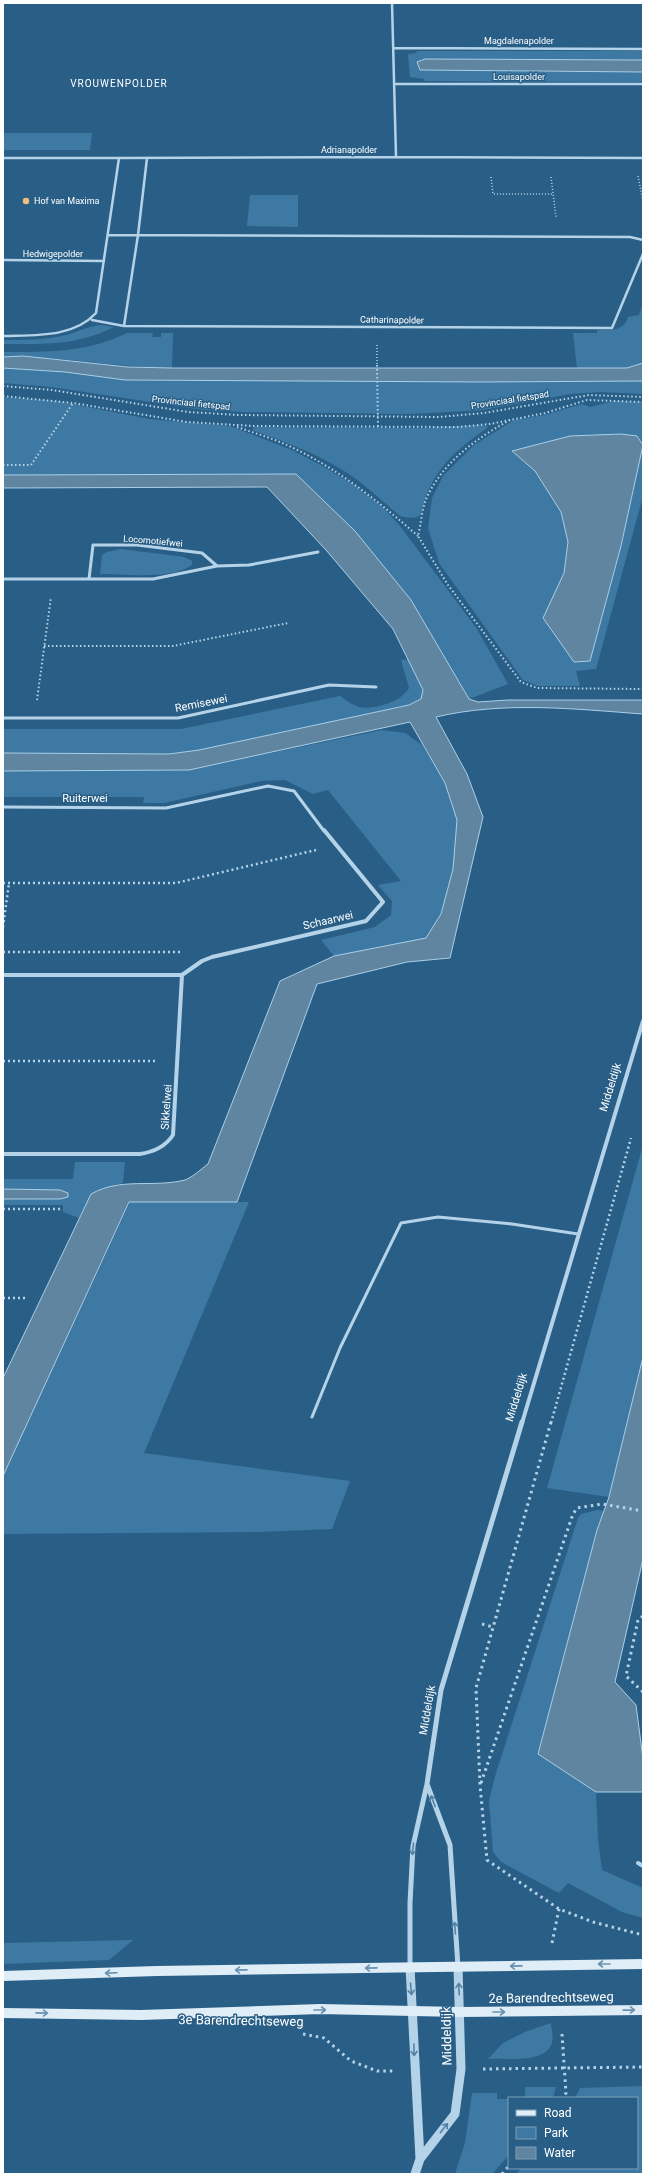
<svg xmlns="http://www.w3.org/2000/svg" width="646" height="2177" font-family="Roboto,sans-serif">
  <rect width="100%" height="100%" fill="#295f87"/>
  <!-- green -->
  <path fill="#3e79a3" d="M417,51H643V60L425,59L531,72H643V82L425,81L424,79L410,77L408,54L416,53Z
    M3,133H92L90,150H3Z
    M250,195H298V227L247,226Z
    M643,303V363L627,368H577L573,333H597V330C610,330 624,332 628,317L639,315Z
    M101,325L114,327C75,346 46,344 3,344V340C23,340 43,340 62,336C76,333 87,326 101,325Z
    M127,333H153L152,337H161V333H173L172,368C115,367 60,356 3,357V352C49,352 85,353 127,333Z
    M3,368L65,372L125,380L643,381V394L600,392L570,394L483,410L410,414L245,412L204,410L51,387L3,383Z
    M3,397L57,401L149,419L230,426L292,450L324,467L354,485L384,508L400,526L477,629L508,684L469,699L411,600L296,474L3,475Z
    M613,401L643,402V443L637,436L512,451L535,471L561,512L568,542L564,573L543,618L574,662L590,661L621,546L643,445V496L596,669L576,671L580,686H538L523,680L439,563L428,528L432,498L443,476L474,445L514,420L544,415L582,404L590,407Z
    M483,425L488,427L487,428C453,452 430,472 421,515C414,519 408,518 400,516C387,505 374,493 360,482C329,458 289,443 252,430L255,427L424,428Z
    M121,549L184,557L192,561V565C172,580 125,574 100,574L102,555L107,552Z
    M408,659L423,690L421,699L409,705L199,750L169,754L3,753V729H181L340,696C346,700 352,705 359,707C375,710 401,702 409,688L401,660Z
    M382,730L405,733L422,745L445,783L457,820L453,869L441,914L426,938L334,956L321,940L375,927L391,915L392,901L378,885L401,881L328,790L313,794L285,780L262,781L164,803H143L144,797H3V771L189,770Z
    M643,1145V1357L609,1497L547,1488Z
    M75,1162H125L123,1183C93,1190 92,1191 79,1218L63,1212V1205H3V1179H73Z
    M130,1202H249L144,1453L350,1481L332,1529L257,1532L3,1534V1476Z
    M597,1510L605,1511L597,1530L538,1753L596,1792L598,1839L602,1870L643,1888V1918L622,1912L568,1883L559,1893L501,1862L493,1852L489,1801L496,1773L578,1518L581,1514Z
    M133,1940L109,1960L3,1964V1943Z
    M551,2023C551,2029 554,2037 552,2042C548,2064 505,2058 488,2059L503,2043L525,2032Z
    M643,2086V2174H516L521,2168H637V2098H575L580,2088Z
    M525,2087H556L553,2098H525Z
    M472,2093H497V2099H509V2155L492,2174H455L465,2143Z"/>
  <!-- water -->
  <path fill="#6085a0" stroke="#aacfe8" d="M425,59L643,60V72L420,70L417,62Z
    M23,356L128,367L172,368H627L643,363V381L481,382L125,380L65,372L3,368V357Z
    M621,434L637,436L643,445L621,546L590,661L574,662L543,618L564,573L568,542L561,512L535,471L512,451L570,436Z
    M296,474L355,531L411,600L469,699L478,702L508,700H643V714C574,709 504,701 436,717L467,774L483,817L450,958L407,962L317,984L237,1202H129L3,1476V1378L91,1194C121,1177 153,1188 185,1180C193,1177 201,1169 208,1164L280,981L334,956L426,938L441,914L453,869L457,820L445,783L410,722L189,770L3,771V753L169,754L199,750L409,705L421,699L423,690L393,629L326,550L267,487L3,488V475Z
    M3,1189L60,1190L68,1193V1197L60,1199H3Z
    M643,1357V1559L615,1682L636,1705L643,1759V1792H596L538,1754L597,1530L609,1497Z"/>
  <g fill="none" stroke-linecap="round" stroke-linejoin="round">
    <!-- path-far3 -->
    <path stroke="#b5d3e8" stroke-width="1.5" stroke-dasharray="1 2" stroke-linecap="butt" d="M638,176L643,201
      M491,177L493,194H553
      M551,177L556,217
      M377,345V366"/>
    <!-- path-far2 -->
    <path stroke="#b5d3e8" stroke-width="2" stroke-dasharray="1.5 2.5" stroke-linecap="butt" d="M377,365L378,427
      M3,386L52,390L188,412L238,415L439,417L484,413L589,395L643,397
      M3,396L73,403L187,422L253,426L457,427L490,424L545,413L587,400L643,402
      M510,420C477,438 444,461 427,497C422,508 421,524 418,536L448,585L521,682L537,688L643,689
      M237,427C254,433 272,438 289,446C337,468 378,501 418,536
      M3,465H31L73,403
      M44,646H173L288,623
      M37,700L51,597"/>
    <!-- path-far1 -->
    <path stroke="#b5d3e8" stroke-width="2.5" stroke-dasharray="2 3" stroke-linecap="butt" d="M3,883H176L316,850
      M3,927L9,883
      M3,952H180
      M3,1061H158
      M3,1209H62
      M3,1298H25
      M551,1423L631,1138"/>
    <!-- path -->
    <path stroke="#b5d3e8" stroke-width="3" stroke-dasharray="2.5 4" stroke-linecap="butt" d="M551,1422L476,1688L480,1785L487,1860L559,1909L593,1922L643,1935
      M643,1616L638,1620L626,1676L643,1692
      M482,1624L493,1627
      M481,1783L573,1514L577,1508L602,1504L643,1511
      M552,1943L559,1909
      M303,2034L324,2038L351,2061L377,2071H394
      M562,2034L566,2093L563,2098
      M483,2069L643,2067
      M502,2174L509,2166"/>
    <!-- service-far1 -->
    <path stroke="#b5d3e8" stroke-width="3" d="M312,1417L340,1348L401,1223L438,1217L512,1224L578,1234"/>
    <!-- service -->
    <path stroke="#b5d3e8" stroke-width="4" d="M638,1863L643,1866"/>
    <!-- minor-far3 -->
    <path stroke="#b5d3e8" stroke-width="2.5" d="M394,48L643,49
      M396,84H643
      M396,157L643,158
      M3,158H119
      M108,235L630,237L643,240
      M3,260L104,261
      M92,320L124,326L612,328L643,254
      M124,326L138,235L147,158
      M3,336C35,335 73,338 96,313L119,158L396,157L392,3"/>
    <!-- minor-far2 -->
    <path stroke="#b5d3e8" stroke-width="3" d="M93,545H137L202,553L217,566L153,579H89Z
      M217,566L249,565L318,552
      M3,579H89
      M3,718H178L329,685L376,687
      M3,807L166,808L268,786L294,791L324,831"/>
    <!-- minor-far1 -->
    <path stroke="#b5d3e8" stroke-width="4" d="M3,975H182L202,961L212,957L366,921L383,902L324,830
      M3,1154H140C154,1152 165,1147 173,1135L182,975
      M522,1423L643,1021"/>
    <!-- minor -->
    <path stroke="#b5d3e8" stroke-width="5" d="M427,1784L450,1845L458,1967
      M410,1966V1903L413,1846L427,1784L441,1690L522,1422"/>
    <!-- tertiary -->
    <path stroke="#b5d3e8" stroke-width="9" d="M410,1967L420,2159
      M415,2174L420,2159L455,2114L461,2069L458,1967"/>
    <!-- secondary -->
    <path stroke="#dfedf7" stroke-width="10" d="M3,1976L157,1971L643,1964
      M3,2013L141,2015L320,2009L460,2012L643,2010"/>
  </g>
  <!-- one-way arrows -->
  <defs><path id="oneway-shaft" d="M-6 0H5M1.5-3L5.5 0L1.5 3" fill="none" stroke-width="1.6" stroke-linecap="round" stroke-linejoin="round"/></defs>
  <g stroke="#5382a4">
    <use href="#oneway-shaft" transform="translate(433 1801) rotate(-111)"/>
    <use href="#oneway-shaft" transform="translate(413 1849) rotate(95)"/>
    <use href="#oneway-shaft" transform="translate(455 1928) rotate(-94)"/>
    <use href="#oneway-shaft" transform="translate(411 1989) rotate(85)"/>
    <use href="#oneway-shaft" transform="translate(459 1989) rotate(-93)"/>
    <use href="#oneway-shaft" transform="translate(414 2050) rotate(89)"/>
    <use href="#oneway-shaft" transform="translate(444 2128) rotate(-52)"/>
  </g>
  <g stroke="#6991ae">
    <use href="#oneway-shaft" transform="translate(604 1964) rotate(180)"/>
    <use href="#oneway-shaft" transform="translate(516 1966) rotate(179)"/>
    <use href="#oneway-shaft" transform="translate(371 1968) rotate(179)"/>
    <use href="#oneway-shaft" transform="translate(241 1970) rotate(179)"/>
    <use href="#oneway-shaft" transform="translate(111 1973) rotate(178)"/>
    <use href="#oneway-shaft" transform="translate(320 2010)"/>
    <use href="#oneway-shaft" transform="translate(629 2010) rotate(-1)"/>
    <use href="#oneway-shaft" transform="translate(499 2012)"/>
    <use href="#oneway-shaft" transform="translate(42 2013) rotate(1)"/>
  </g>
  <!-- markers -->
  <circle fill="#efbe7c" stroke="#295f87" stroke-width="1.5" cx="26" cy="201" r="4"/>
  <g text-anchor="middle" stroke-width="3" stroke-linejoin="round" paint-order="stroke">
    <!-- far-street labels -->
    <g font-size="9" fill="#fff" stroke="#295f87">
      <text x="519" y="44">Magdalenapolder</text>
      <text x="519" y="80">Louisapolder</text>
      <text x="349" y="153">Adrianapolder</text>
      <text x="53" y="257">Hedwigepolder</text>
      <text transform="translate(392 320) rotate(1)" y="3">Catharinapolder</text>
      <text transform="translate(510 400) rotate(-9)" y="3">Provinciaal fietspad</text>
      <text transform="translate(191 403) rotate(6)" y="3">Provinciaal fietspad</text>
      <text transform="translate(153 541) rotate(5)" y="3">Locomotiefwei</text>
    </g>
    <!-- far-poi labels -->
    <g font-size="9" fill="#fff" stroke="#295f87" text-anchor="start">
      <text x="34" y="204">Hof van Maxima</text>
    </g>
    <!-- far-neighbourhood labels -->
    <g font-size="10" letter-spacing="1" fill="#fff" stroke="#295f87">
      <text x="119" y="87">VROUWENPOLDER</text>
    </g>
    <!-- street labels -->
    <g font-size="11" fill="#fff" stroke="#295f87">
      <text transform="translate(201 703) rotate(-11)" y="4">Remisewei</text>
      <text x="85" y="802">Ruiterwei</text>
      <text transform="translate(328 920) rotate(-13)" y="4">Schaarwei</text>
      <text transform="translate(610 1087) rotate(-73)" y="4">Middeldijk</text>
      <text transform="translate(166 1107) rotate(-86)" y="4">Sikkelwei</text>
      <text transform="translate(516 1397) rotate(-73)" y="4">Middeldijk</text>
      <text transform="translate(427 1710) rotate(-80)" y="4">Middeldijk</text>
    </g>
    <!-- near-street labels -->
    <g font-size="13" fill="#fff" stroke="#295f87">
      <text transform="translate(551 1997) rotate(-1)" y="5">2e Barendrechtseweg</text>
      <text transform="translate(241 2020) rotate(1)" y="5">3e Barendrechtseweg</text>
      <text transform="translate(446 2036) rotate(-91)" y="5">Middeldijk</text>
    </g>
  </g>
  <!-- border -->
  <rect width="646" height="2177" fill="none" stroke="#ffffff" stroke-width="8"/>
  <!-- legend -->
  <rect x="508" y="2097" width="130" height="72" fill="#295f87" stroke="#7f9fb7"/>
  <rect x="516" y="2110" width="20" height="6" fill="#dfedf7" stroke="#7f9fb7"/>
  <text x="544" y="2117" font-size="12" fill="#ffffff">Road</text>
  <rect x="516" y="2127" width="20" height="12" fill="#3e79a3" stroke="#7f9fb7"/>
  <text x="544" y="2137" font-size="12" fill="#ffffff">Park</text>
  <rect x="516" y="2147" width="20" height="12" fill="#6085a0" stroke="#7f9fb7"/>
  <text x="544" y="2157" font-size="12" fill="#ffffff">Water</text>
</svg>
